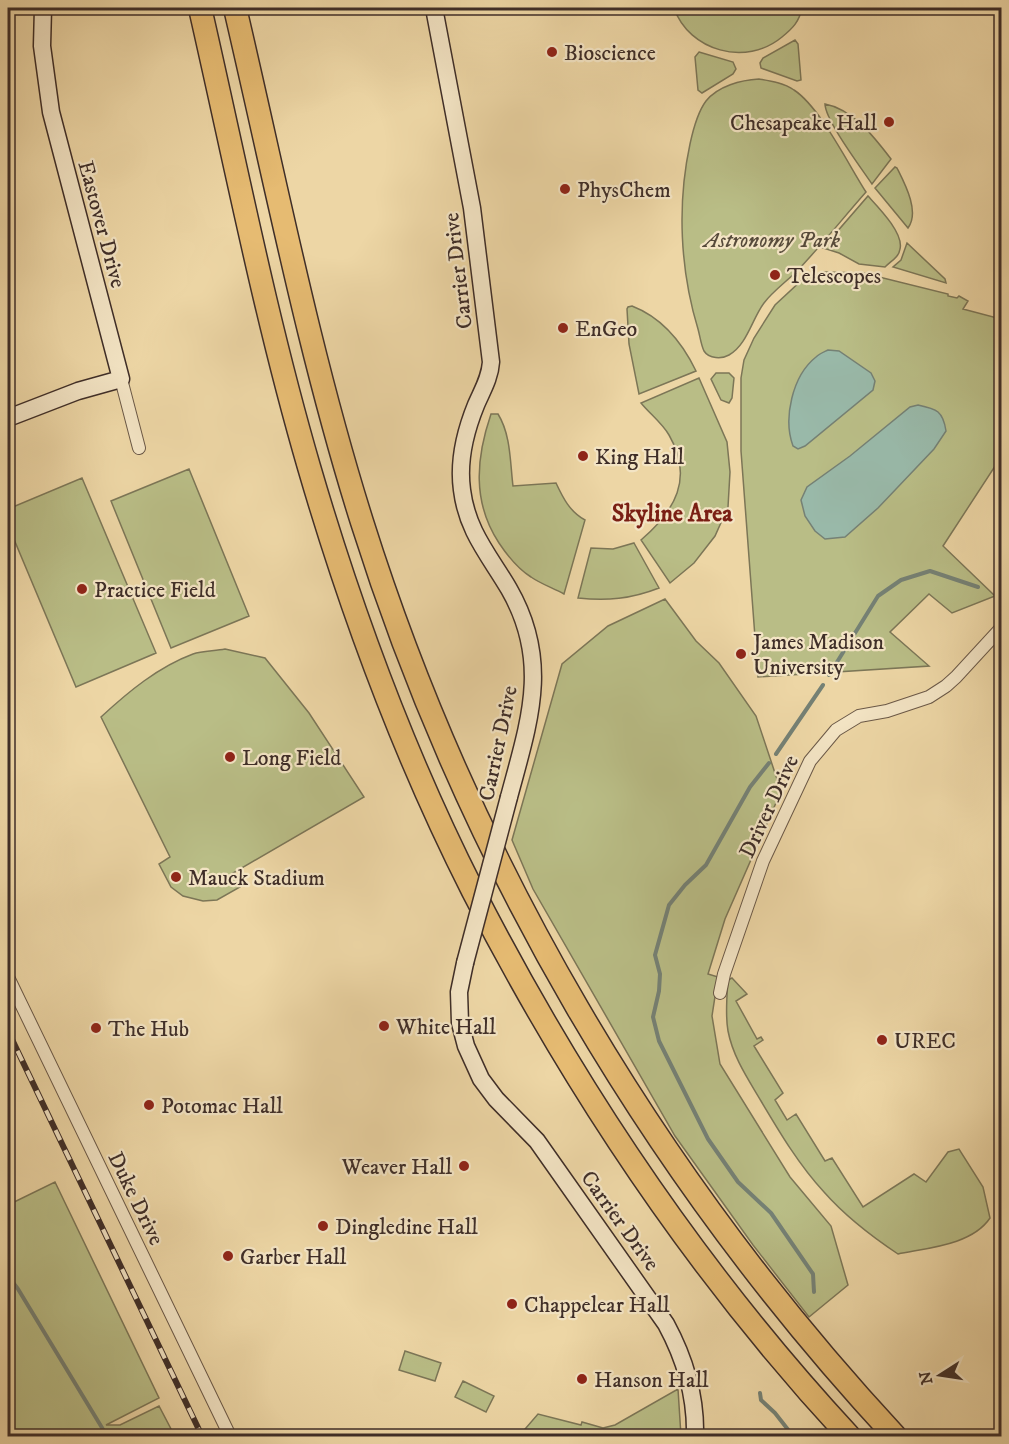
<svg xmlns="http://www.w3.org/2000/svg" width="1009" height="1444" font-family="'IM FELL DW Pica',serif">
  <rect width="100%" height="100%" fill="#edd6a5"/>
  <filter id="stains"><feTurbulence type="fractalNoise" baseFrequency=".00333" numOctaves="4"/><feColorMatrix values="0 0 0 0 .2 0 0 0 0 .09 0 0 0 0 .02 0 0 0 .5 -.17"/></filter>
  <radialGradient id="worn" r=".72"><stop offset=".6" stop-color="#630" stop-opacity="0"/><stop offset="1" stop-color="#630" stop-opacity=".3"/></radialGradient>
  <!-- green -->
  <path fill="#b9bd86" stroke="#7c7657" stroke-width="1.5" d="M674,8H802C799,22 793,28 782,37C746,67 689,51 674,8Z
    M795,40L798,44L801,80L797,81L761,68L760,63L763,58Z
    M699,52L733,62L736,69L733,74L702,93L698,90L695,57Z
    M759,79C771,81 784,83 794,90C820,107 848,164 866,192C843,218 821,246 797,271C786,282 773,291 764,303C752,319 747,345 729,355C722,359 709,359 704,351C701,345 700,336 698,329C680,270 677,204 690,144C693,130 697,113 706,101C718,86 741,80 759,79Z
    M825,104C853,109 875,138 891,159L872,184C862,169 825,120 825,104Z
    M895,167L897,168C905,184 920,212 908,228L875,188Z
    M868,196C878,207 904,233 900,249C899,257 891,261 885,267L859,264L839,253L823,248Z
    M907,243L945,279L946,283L893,267L901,260Z
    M824,272L863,273L948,294V296L957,298L959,296L968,301L963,309L1001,319V457L943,546L995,596L952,613L929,594L890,632L929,666L758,677L741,451V378L744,360L754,338L775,305L802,280Z
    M632,306C663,318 682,342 696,371L639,394L629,344L627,309L628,307Z
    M716,373H729L734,378L732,398L729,403L721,400L711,379Z
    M699,378L727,442L730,472L728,507L715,536L694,563L670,583L641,540C675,511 694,478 669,435C662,423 650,414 641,403Z
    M491,414H498C511,435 510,462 513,486L556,483C563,498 570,512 585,520L564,594C553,588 541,584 531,577C518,569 507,555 499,543C472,502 476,458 491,414Z
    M189,469L249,616L171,648L111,501Z
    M82,478L156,653L76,687L8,525V509Z
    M634,543L659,588C631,599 607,601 578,598L591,548L613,549Z
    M665,599L696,641L719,663L756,716L779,785V796L725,919L708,974L718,977L712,1016L720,1064L790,1177L831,1226L848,1285L809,1317L753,1245L675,1136L533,889L512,840L562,664L608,626Z
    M225,649L265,658L309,713L364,797L233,873L240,887L217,900L203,901L183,896L171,887L159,864L170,857L101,717C128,692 158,667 193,654C202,651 215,651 225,649Z
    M732,978L747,994L736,1001L757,1039L761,1037L763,1040L754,1046L783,1093L775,1100L787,1120L796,1114L825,1161L832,1158L863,1207L914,1174L926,1182L948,1152L959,1149L983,1187L990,1218C972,1245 927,1248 898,1254C871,1236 846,1217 824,1192C799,1165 780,1133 761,1101C748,1079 733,1057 728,1031C725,1015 727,996 728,980Z
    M55,1182L159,1398L106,1425H120L159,1406L171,1429L156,1436H8V1205Z
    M405,1351L441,1363L435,1381L399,1370Z
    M463,1381L494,1396L486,1412L455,1397Z
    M678,1389L681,1436H519L538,1414L581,1425L582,1422L603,1428L615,1425Z"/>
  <!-- water -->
  <path fill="#99b9a9" stroke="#758175" stroke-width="1.5" d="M828,350L839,351L871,373L875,381L873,390L805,446L798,449L793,446C783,419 792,376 816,357C819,354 824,352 828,350Z
    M918,405C937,409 943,411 946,431L934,449L878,508L845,537L825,539L815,531L805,516L801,500L807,487L850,456L910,407Z"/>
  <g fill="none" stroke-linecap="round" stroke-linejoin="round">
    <!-- stream -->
    <path stroke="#758175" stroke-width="4" d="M829,675L878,596L901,580L930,571L978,587
      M776,754L823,685
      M769,763L750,787L706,865L685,885L669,905L655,955L660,974L659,991L653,1017L659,1041L708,1139L738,1182L771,1213L813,1274L814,1292
      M8,1276L18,1289L107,1436
      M760,1393L761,1400L775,1413L793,1436"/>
    <defs>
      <path id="street" d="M121,379L139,448
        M8,977L230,1436
        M720,993L724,974L763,861L810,761L836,730L859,716L887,711L929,697L946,686L956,677L1002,627"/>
      <path id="secondary" d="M434,8L472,208L491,362C490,378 482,391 476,405C465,432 458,461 462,490C467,531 489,555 509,589C551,662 529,722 509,797
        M8,418L78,391L121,379L51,112L42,46L43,8
        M465,963L459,992L460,1023L466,1046L481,1079L496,1099L537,1141L666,1324C685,1359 696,1396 695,1436"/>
      <path id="highway" d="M200,8C235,161 265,316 309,467C351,611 405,757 473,891C574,1088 699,1274 849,1436
        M235,8C275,179 309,354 362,522C469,862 653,1175 895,1436"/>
    </defs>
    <!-- street casing -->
    <use href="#street" stroke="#6a5847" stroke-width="14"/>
    <!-- secondary casing -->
    <use href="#secondary" stroke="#3f2e28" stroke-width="19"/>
    <!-- highway casing -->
    <use href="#highway" stroke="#3f2e28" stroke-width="25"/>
    <!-- street -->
    <use href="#street" stroke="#f3e4c4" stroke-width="12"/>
    <!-- secondary -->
    <use href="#secondary" stroke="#f3e4c4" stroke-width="16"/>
    <!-- highway -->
    <use href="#highway" stroke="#e6bb72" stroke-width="22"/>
    <defs>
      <path id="rail" d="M8,1031L202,1436"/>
    </defs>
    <!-- rail casing -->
    <use href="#rail" stroke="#3f2e28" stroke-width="6"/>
    <!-- rail -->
    <use href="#rail" stroke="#f3e4c4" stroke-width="4" stroke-dasharray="11" stroke-linecap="butt"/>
    <defs>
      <path id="secondary-bridge" d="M465,963L509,797"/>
    </defs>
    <!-- secondary-bridge casing -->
    <use href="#secondary-bridge" stroke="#3f2e28" stroke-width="19" stroke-linecap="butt"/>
    <!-- secondary-bridge -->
    <use href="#secondary-bridge" stroke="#f3e4c4" stroke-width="16"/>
  </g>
  <!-- markers -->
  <g fill="#8f2418" stroke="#f3e4c4" stroke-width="2">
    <circle cx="552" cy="52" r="6"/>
    <circle cx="889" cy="122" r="6"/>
    <circle cx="565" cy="189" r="6"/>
    <circle cx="775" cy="275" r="6"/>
    <circle cx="563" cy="328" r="6"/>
    <circle cx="583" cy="456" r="6"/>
    <circle cx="82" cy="589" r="6"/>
    <circle cx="741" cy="654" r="6"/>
    <circle cx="230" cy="757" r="6"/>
    <circle cx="176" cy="877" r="6"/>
    <circle cx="384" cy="1026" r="6"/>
    <circle cx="96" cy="1028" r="6"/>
    <circle cx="882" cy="1040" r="6"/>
    <circle cx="149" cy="1105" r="6"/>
    <circle cx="464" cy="1166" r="6"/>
    <circle cx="323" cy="1226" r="6"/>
    <circle cx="228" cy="1256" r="6"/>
    <circle cx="512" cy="1304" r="6"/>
    <circle cx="582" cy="1379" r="6"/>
  </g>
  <g text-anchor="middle" stroke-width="4.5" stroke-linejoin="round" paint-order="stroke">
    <!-- poi labels -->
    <g font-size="22" fill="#3f2e28" stroke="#f3e4c4" text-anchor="start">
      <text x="564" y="60">Bioscience</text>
      <text x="877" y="130" text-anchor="end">Chesapeake Hall</text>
      <text x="577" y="197">PhysChem</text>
      <text x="787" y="283">Telescopes</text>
      <text x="575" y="336">EnGeo</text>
      <text x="595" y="464">King Hall</text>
      <text x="94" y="597">Practice Field</text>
      <text x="753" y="649">James Madison<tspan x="753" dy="25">University</tspan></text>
      <text x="242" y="765">Long Field</text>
      <text x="188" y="885">Mauck Stadium</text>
      <text x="396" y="1034">White Hall</text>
      <text x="108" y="1036">The Hub</text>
      <text x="894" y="1048">UREC</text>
      <text x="161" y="1113">Potomac Hall</text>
      <text x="452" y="1174" text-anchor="end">Weaver Hall</text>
      <text x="335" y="1234">Dingledine Hall</text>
      <text x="240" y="1264">Garber Hall</text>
      <text x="524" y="1312">Chappelear Hall</text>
      <text x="594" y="1387">Hanson Hall</text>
    </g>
    <!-- street labels -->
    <g font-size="22" fill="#3f2e28" stroke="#f3e4c4">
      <text transform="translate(103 224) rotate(75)" y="8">Eastover Drive</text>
      <text transform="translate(457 271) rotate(-97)" y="8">Carrier Drive</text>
      <text transform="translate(497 743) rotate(-78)" y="8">Carrier Drive</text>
      <text transform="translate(768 806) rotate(-65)" y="8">Driver Drive</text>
      <text transform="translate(137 1198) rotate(64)" y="8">Duke Drive</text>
      <text transform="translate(621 1220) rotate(54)" y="8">Carrier Drive</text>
    </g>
    <!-- park labels -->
    <g font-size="22" font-style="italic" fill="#574b3b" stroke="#f3e4c4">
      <text x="772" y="247">Astronomy Park</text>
    </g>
    <!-- neighbourhood labels -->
    <g font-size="24" font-weight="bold" fill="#7a1f14" stroke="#f3e4c4">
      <text x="672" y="521">Skyline Area</text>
    </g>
  </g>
  <!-- margin -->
  <rect width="1009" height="1444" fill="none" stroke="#edd6a5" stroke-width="30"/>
  <rect x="9" y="9" width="991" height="1426" fill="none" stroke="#3f2e28" stroke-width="3"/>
  <rect x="15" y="15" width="979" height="1414" fill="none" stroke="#3f2e28" stroke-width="1.5"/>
  <!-- north arrow -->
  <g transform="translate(940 1375) rotate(258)" stroke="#f3e4c4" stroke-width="4.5" paint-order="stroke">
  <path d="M0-4.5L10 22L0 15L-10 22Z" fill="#3f2e28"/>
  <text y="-9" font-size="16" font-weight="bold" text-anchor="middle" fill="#3f2e28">N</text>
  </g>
  <rect width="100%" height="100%" filter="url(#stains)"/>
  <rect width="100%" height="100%" fill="url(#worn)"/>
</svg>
